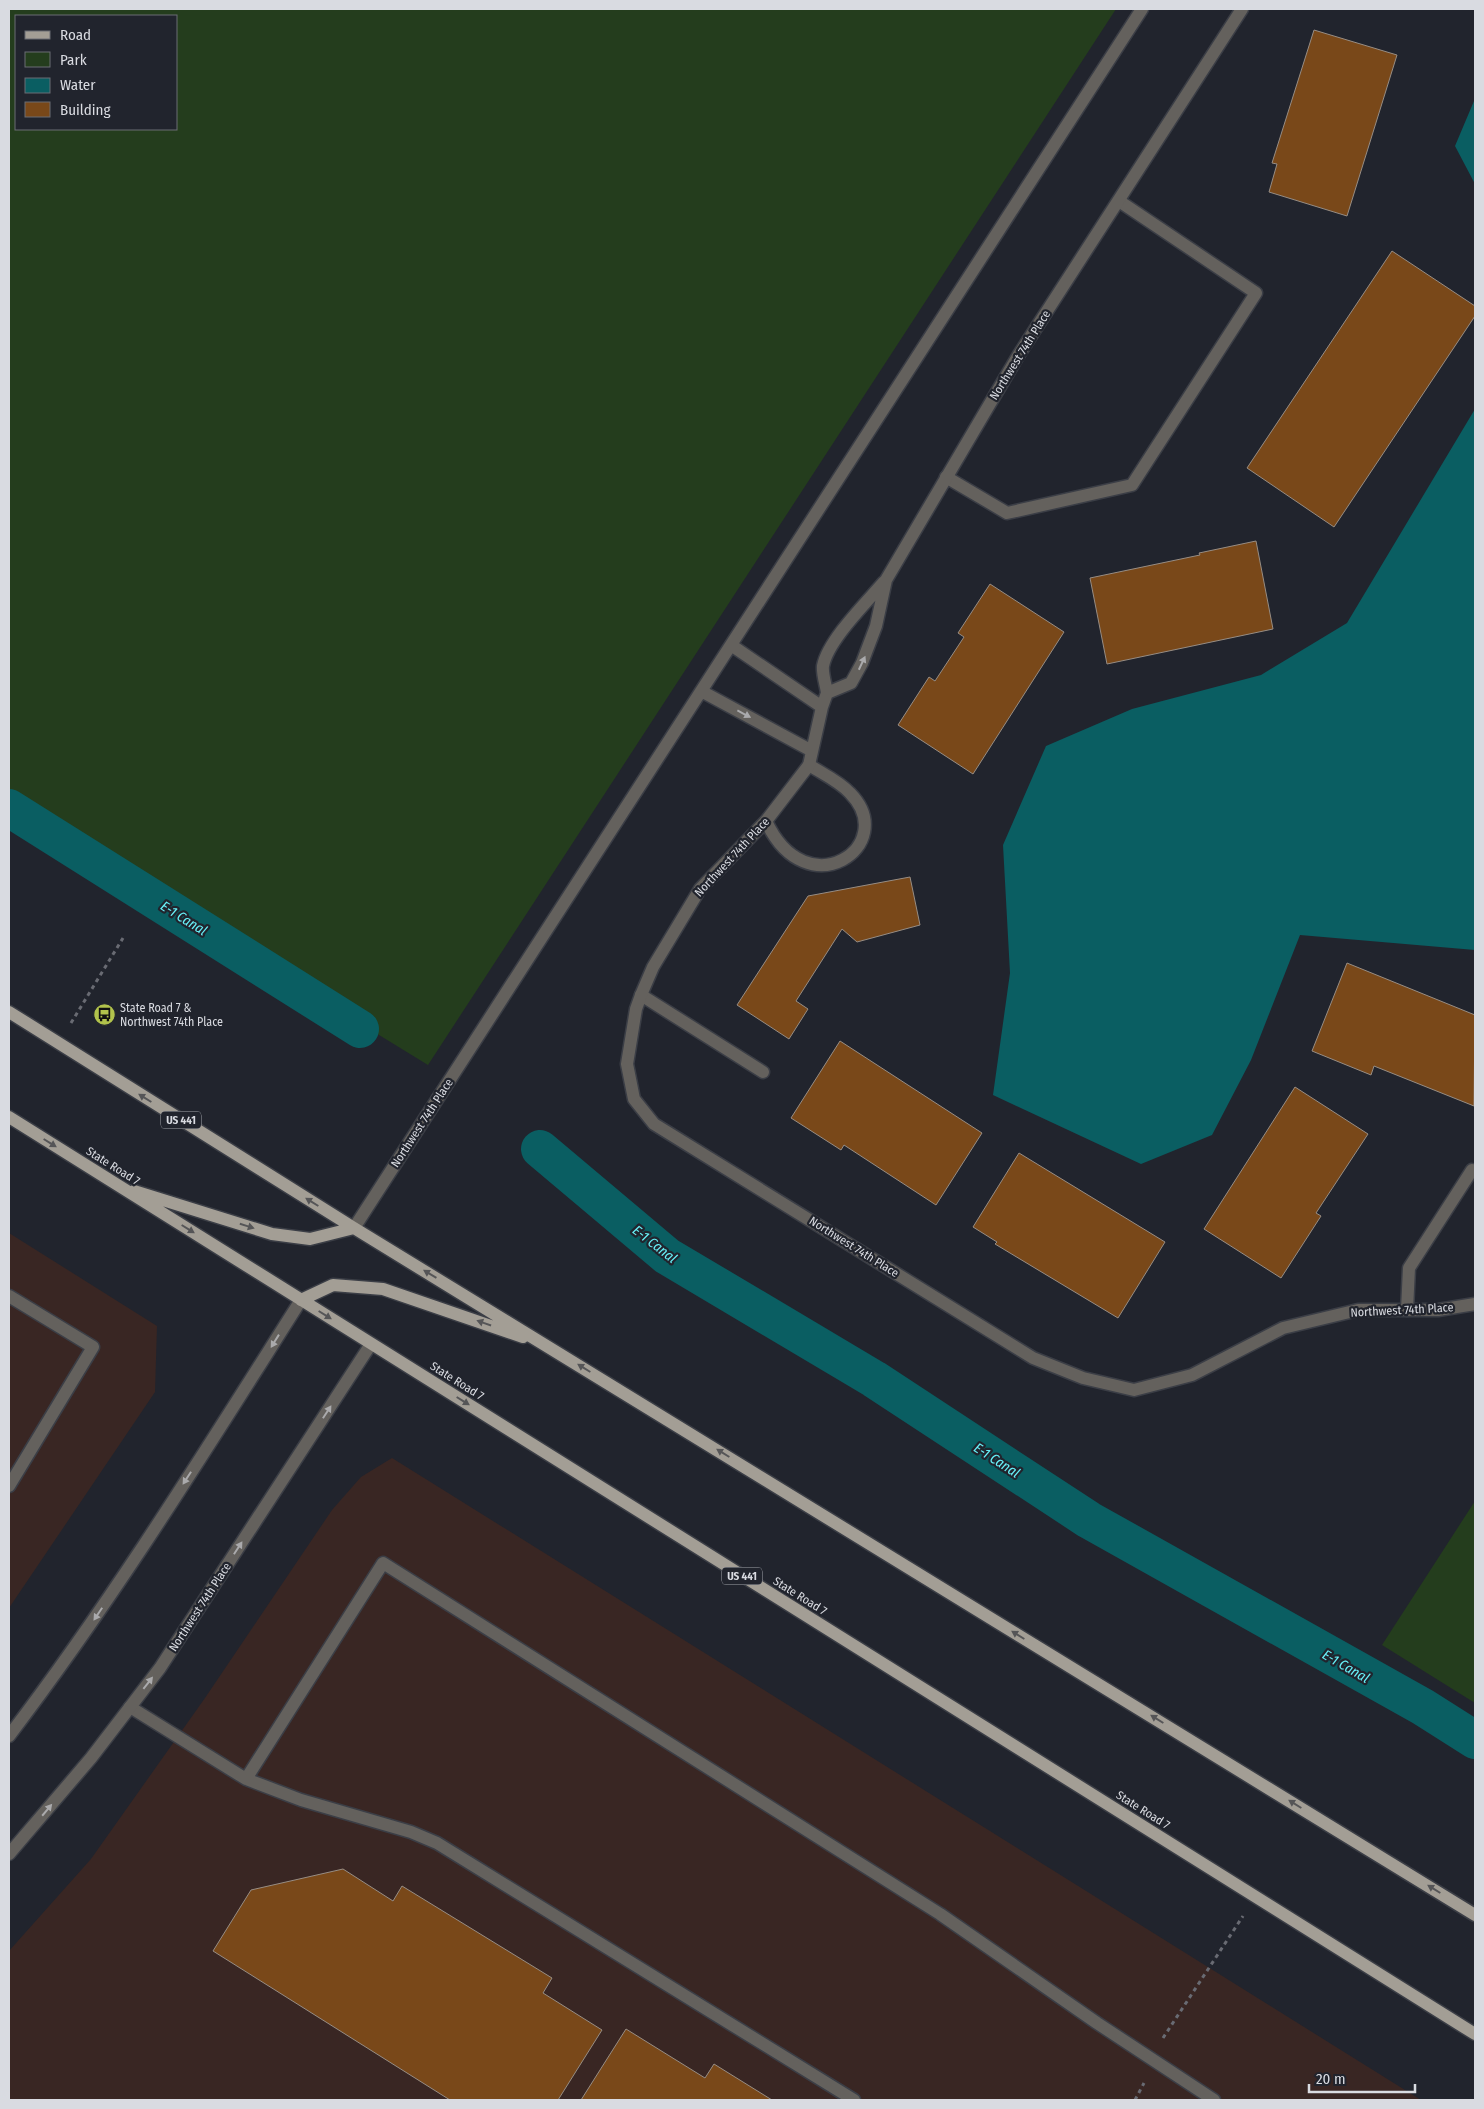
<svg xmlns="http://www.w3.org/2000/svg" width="1484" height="2109" font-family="'Fira Sans Condensed',sans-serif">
  <rect width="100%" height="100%" fill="#21242d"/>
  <!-- commercial -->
  <path fill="#392623" d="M9,1233L157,1326L155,1392L9,1608Z
    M392,1458L1421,2100H9V1951L91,1859L205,1698L332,1510L361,1477Z"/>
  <!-- green -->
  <path fill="#243d1d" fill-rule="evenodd" d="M9,9H1116L428,1065L9,808ZM16,16H176V129H16Z
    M1475,1501V1703L1382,1645Z"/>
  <!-- water -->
  <path fill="#0a5e62" d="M1474,101H1475V184L1455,146Z
    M1475,409V950L1300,935L1251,1060L1212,1135L1141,1164L993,1095L1010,973L1003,845L1046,746L1132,709L1261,675L1347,623Z"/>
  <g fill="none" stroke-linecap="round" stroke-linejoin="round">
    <!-- canal -->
    <path stroke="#0a5e62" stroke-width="38" d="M9,808L360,1029
      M540,1149L667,1256L874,1379L1089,1520L1423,1707L1475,1740"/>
  </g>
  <!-- building -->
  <path fill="#794819" stroke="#978d84" d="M1314,30L1397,55L1347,216L1269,192L1277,164L1272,163Z
    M1392,251L1475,306V316L1334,527L1247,468Z
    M1256,541L1273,629L1107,664L1090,578L1200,555L1199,553Z
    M990,584L1064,632L973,774L898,725L929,677L935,681L964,637L958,633Z
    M910,877L920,925L857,942L842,929L796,1001L808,1009L789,1039L737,1005L808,896Z
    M1347,963L1475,1015L1474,1106L1374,1066L1371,1075L1312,1051Z
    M840,1041L982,1133L936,1205L844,1145L841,1150L791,1118Z
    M1295,1087L1368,1134L1316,1213L1321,1216L1281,1278L1204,1229Z
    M1019,1153L1165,1242L1118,1318L995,1244L997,1242L973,1227Z
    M343,1869L393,1901L402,1886L552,1978L543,1993L602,2030L558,2100H450L213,1951L251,1890Z
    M626,2029L705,2078L714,2064L772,2100H581Z"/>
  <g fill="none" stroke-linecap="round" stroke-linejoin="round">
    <defs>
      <path id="service" d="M946,477L1007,513L1132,485L1256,293L1119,201
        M766,821C807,910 901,845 850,793C839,781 823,774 809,765
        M641,995L763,1072
        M9,1296L93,1347L9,1486
        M1407,1310L1409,1268L1472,1170L1475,1171
        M130,1707L246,1779L301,1800L411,1832L437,1843L854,2100
        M246,1779L383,1563L940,1914L1097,2023L1214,2100"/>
      <path id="minor" d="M1242,9L1018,356L886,580L876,626L862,663L851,683L827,693L822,707L809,765L766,821L700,889L653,967L641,995L636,1009L627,1064L634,1099L654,1124L1033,1358L1083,1378L1134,1390L1192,1375L1283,1328L1358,1310H1438L1475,1304
        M731,645L822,707
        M701,691L812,751
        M827,693C826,685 822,674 823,666C828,640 866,603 884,582
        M354,1228L1142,9
        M9,1736C115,1597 207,1448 301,1300
        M9,1854L91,1758L160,1668L371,1344"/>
      <path id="primary" d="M9,1012L354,1228L1475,1915
        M9,1117L1475,2034
        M134,1191L272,1234L310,1239L354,1228
        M301,1300L333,1285L383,1289L523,1337"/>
    </defs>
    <!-- service casing -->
    <use href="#service" stroke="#3b3e46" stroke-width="15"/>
    <!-- minor casing -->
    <use href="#minor" stroke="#3b3e46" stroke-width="15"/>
    <!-- primary casing -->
    <use href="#primary" stroke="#3b3e46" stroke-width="15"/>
    <!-- path -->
    <path stroke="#696b73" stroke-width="3" stroke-dasharray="4 4" stroke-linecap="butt" d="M71,1023L123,938
      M1163,2038L1243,1916
      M1135,2100L1144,2083"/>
    <!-- service -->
    <use href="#service" stroke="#64615d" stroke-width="12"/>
    <!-- minor -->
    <use href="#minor" stroke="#64615d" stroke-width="12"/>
    <!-- primary -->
    <use href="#primary" stroke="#a39e95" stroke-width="12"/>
  </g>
  <!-- one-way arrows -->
  <defs><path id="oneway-solid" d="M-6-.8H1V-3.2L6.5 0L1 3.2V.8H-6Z" transform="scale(1.25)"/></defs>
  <g fill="#aaaaac">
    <use href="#oneway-solid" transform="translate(862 663) rotate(-65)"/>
    <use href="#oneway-solid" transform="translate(744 714) rotate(28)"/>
    <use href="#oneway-solid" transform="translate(275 1341) rotate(122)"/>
    <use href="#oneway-solid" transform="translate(327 1412) rotate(-57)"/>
    <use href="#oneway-solid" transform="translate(187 1478) rotate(123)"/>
    <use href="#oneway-solid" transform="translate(238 1548) rotate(-57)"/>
    <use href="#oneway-solid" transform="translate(98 1614) rotate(124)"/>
    <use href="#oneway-solid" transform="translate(148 1683) rotate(-52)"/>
    <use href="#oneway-solid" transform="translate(47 1810) rotate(-50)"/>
  </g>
  <g fill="#555557">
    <use href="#oneway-solid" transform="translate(145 1098) rotate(-148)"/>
    <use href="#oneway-solid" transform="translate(50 1143) rotate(32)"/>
    <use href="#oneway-solid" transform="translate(312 1202) rotate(-148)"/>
    <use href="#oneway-solid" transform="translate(247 1226) rotate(17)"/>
    <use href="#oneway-solid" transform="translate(188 1229) rotate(32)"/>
    <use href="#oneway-solid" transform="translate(430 1274) rotate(-149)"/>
    <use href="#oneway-solid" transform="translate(325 1315) rotate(32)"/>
    <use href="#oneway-solid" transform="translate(484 1323) rotate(-161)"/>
    <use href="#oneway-solid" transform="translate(584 1368) rotate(-148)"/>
    <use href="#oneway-solid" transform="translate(463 1401) rotate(32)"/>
    <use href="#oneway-solid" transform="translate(723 1453) rotate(-148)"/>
    <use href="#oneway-solid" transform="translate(1018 1635) rotate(-148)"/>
    <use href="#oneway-solid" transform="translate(1157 1719) rotate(-148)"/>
    <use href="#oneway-solid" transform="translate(1295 1804) rotate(-148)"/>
    <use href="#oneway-solid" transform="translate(1434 1889) rotate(-148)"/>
  </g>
  <!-- icons -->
  <defs>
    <symbol id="bus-disc" viewBox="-11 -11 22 22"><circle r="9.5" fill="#b2c34c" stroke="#21242d"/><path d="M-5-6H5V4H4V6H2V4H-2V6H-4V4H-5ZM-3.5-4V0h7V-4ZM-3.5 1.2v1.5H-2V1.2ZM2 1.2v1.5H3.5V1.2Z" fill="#111"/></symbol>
  </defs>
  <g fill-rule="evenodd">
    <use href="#bus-disc" x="92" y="1002" width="25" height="25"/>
  </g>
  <g text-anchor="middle" stroke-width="4.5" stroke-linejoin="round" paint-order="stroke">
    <!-- shield labels -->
    <g fill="#21242d" stroke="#a2a4ab" stroke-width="1">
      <rect x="161" y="1111.5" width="40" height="17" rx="4"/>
      <rect x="722" y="1567.5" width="40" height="17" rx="4"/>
    </g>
    <g font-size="11" font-weight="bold" fill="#d9dbe1">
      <text x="181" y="1124">US 441</text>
      <text x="742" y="1580">US 441</text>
    </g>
    <!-- street labels -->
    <g font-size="12" fill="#d9dbe1" stroke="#21242d">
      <text transform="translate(1020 355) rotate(-58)" y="4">Northwest 74th Place</text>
      <text transform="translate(732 857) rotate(-47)" y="4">Northwest 74th Place</text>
      <text transform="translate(422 1123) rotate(-57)" y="4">Northwest 74th Place</text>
      <text transform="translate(113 1166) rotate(32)" y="4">State Road 7</text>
      <text transform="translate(854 1247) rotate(32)" y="4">Northwest 74th Place</text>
      <text transform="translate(1402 1310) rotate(-3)" y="4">Northwest 74th Place</text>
      <text transform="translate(457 1381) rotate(32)" y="4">State Road 7</text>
      <text transform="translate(800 1596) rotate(32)" y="4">State Road 7</text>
      <text transform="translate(200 1607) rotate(-57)" y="4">Northwest 74th Place</text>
      <text transform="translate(1143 1810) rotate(32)" y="4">State Road 7</text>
    </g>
    <!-- poi labels -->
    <g font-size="12" fill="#d9dbe1" stroke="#21242d" text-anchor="start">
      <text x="120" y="1012">State Road 7 &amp;<tspan x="120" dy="14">Northwest 74th Place</tspan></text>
    </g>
    <!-- water labels -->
    <g font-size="14" font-style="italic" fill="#68f3fa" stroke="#21242d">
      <text transform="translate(184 918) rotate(32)" y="5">E-1 Canal</text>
      <text transform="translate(655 1244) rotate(38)" y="5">E-1 Canal</text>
      <text transform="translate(997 1460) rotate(33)" y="5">E-1 Canal</text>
      <text transform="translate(1346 1666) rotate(30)" y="5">E-1 Canal</text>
    </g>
  </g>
  <!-- border -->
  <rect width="1484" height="2109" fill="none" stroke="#d9dbe1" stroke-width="20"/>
  <!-- legend -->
  <rect x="15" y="15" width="162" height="115" fill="#21242d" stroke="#6b6d75"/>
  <rect x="25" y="31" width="25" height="8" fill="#a39e95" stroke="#6b6d75"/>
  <text x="60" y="40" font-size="15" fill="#d9dbe1">Road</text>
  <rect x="25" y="52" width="25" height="15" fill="#243d1d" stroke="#6b6d75"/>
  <text x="60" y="65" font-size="15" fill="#d9dbe1">Park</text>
  <rect x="25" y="78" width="25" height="15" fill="#0a5e62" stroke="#6b6d75"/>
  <text x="60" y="90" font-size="15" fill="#d9dbe1">Water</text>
  <rect x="25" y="102" width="25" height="15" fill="#794819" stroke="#6b6d75"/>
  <text x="60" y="115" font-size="15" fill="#d9dbe1">Building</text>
  <!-- scale -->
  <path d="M1309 2084v8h106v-8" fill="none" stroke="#d9dbe1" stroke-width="2.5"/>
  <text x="1316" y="2084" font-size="15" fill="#d9dbe1" stroke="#21242d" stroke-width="4" paint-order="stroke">20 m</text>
</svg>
